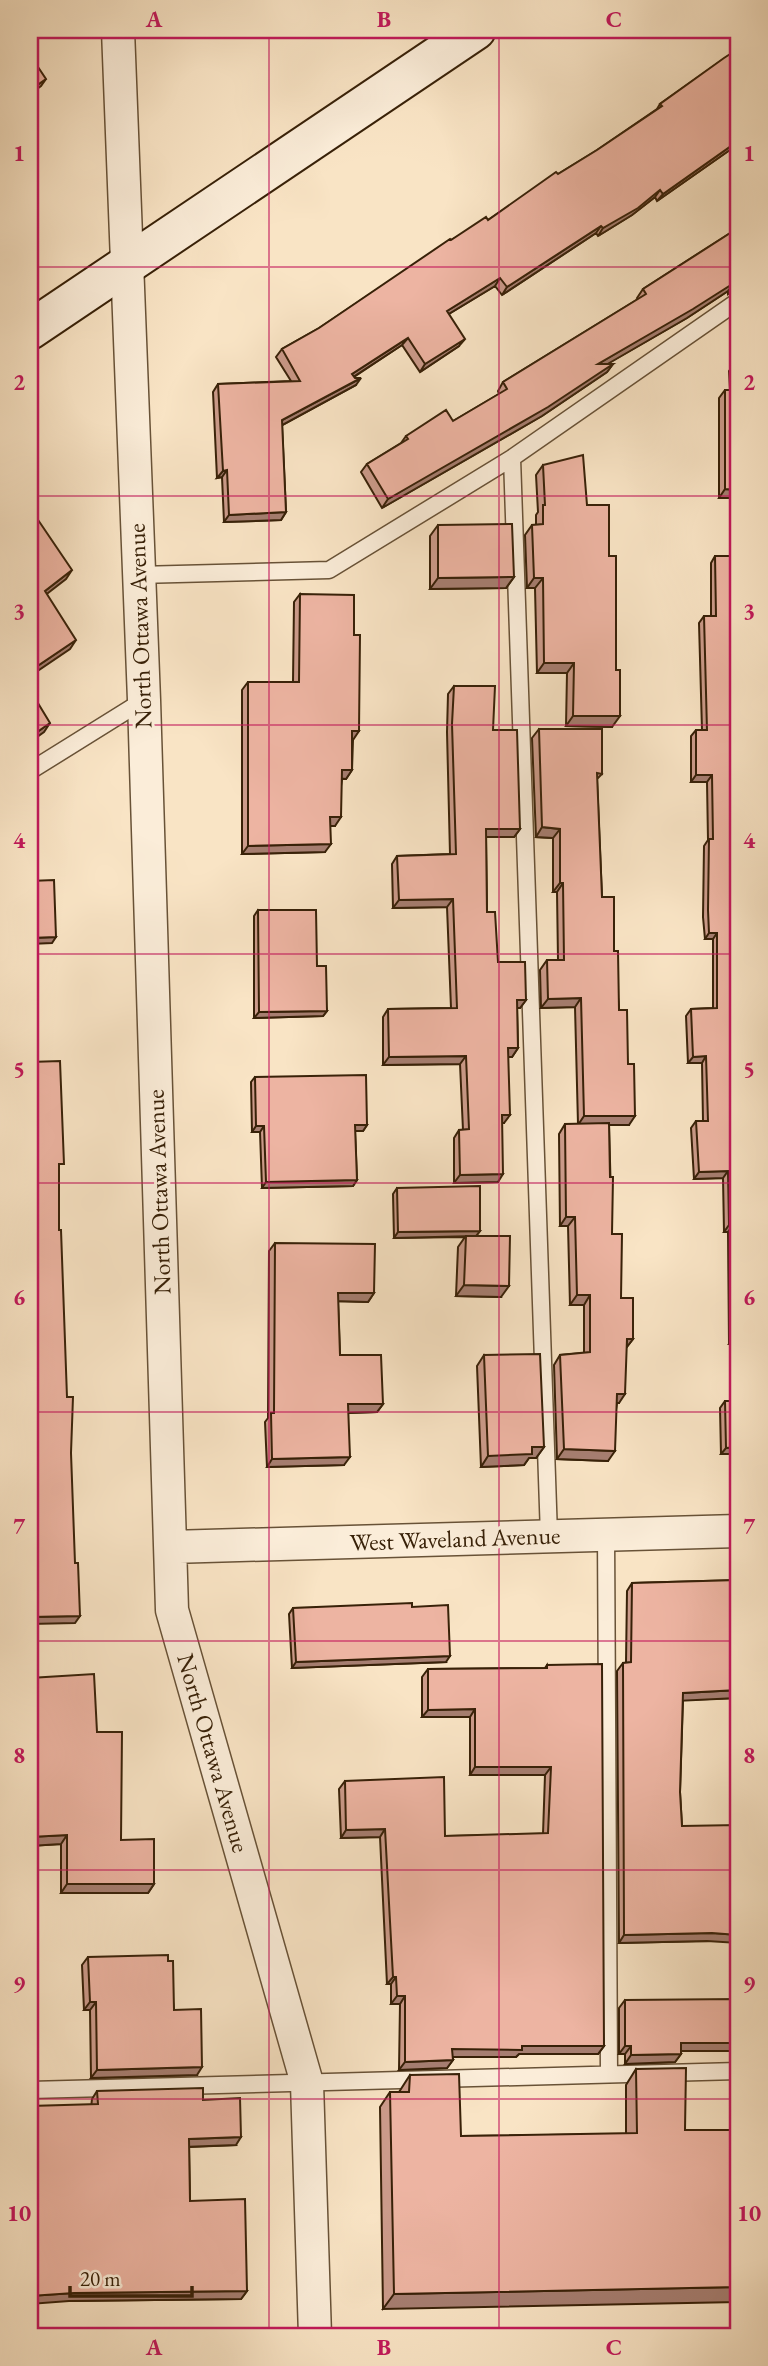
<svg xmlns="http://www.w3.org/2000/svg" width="768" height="2366" font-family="'EB Garamond',serif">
  <rect width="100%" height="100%" fill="#f9e4c5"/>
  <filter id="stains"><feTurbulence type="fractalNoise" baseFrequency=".00286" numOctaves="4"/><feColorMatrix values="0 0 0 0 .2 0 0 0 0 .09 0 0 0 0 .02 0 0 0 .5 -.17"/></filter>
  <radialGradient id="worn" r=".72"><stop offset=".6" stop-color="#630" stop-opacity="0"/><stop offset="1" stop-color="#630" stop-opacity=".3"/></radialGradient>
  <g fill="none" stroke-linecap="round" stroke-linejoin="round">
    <defs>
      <path id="lane" d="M512,458L549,1536
        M138,575L329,570L512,458L738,301
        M30,771L144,700
        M606,1535L609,2074
        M30,2090L738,2071"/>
      <path id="street" d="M118,30L144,700L172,1610L307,2083L315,2336
        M171,1547L738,1531"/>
      <path id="secondary" d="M30,330L476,30"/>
    </defs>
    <!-- lane casing -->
    <use href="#lane" stroke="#685237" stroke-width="19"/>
    <!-- street casing -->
    <use href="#street" stroke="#685237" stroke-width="35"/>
    <!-- secondary casing -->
    <use href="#secondary" stroke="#382108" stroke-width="42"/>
    <!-- lane -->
    <use href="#lane" stroke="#fbedd9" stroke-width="16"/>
    <!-- street -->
    <use href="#street" stroke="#fbedd9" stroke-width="32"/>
    <!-- secondary -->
    <use href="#secondary" stroke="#fbedd9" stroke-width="38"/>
  </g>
  <!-- wall -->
  <path fill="#cc9b8b" stroke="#382108" stroke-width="2" d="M738,49V146L737,145L657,201L655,197L632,215L598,236L596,233L502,295L495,286L449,314L459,346L420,372L402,345L354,377L356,385L282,425L286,512L281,520L224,522L222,477L217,478L213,392L218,384L291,381L276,357L282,349L319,328L451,240L488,220L558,174L597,150L657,109L660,104Z
    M738,228V287L728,294V291L687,318L607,364H613L607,372L542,416L382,508L361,472L367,464L401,443L406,436L453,421L499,394L498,391L503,382L638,299L637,298L643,289Z
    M735,363L738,498H719V398L725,390H730L729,371Z
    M543,465L587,505L609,556L612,727L566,726L567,673H537L535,588H527L525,535L532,525H536V515L538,512L536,475Z
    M438,525L514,577L506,588L430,589V536Z
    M715,556H738V1454H721L720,1408L725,1401H736L734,1344H729L728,1232H724L723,1178L694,1179L691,1128L696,1121H703L702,1063H688L686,1016L691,1009L713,1008V939H705L703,917L704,846L708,840L707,782H691V736L696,730H702L699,623L704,616H711V563Z
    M300,594L353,740L352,770L346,779H342L335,826H330L325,852L242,854V690L248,682H293L294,602Z
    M454,686L493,730L520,829L514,837H486L487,912L498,962L526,1000L520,1008H517L518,1048L512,1057H508L504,1123H502L498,1182L454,1183V1138L459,1130H463L460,1064L383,1065V1017L388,1009L451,1008L447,907L393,908L392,864L397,856L450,854L447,732L448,694Z
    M539,729L602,774L597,779L602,897L614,951L629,1125H609L612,1234L621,1298L633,1339L626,1348L619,1403H617L608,1461L557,1459L554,1365L560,1355L584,1353V1305H570L568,1226H560L559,1134L565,1124H578L575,1007L541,1008L540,970L547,960H558L557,892H553V838L536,837L532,738Z
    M258,910L317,966L327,1011L323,1016L254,1018V916Z
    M255,1077L367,1125L363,1131H355L357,1180L353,1186L262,1188L260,1132H252L251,1082Z
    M397,1188L480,1231L476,1236L501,1297L456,1296L458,1247L465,1237L394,1238L393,1194Z
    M275,1243L374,1293L368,1302L338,1301L340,1355L383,1404L377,1412L348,1413L344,1465L267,1467L265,1422L268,1418L269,1251Z
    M484,1355L544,1447L536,1458H529L524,1465L481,1467L477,1366Z
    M738,1580V1715L737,1698L683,1700L680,1792L682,1826L707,1941L619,1943L617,1671L623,1663H626L627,1591L632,1583Z
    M412,1607L446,1662L292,1668L289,1614L293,1608Z
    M547,1665L604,2046L598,2054H519L516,2057H453V2060L447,2068L399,2070L400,2004H391V1984H387L380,1837L341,1838L339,1789L345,1781L445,1836L543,1834L545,1775H470V1717H422V1677L428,1669L545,1668Z
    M30,1678L97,1732L121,1840L154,1884L148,1893H61V1844L30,1846Z
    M88,1957L168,1961L174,2010L197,2075L91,2078L90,2010H84L82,1965Z
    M625,2000L738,2051H681V2054L675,2062L625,2064V2054H619V2008Z
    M636,2069L685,2130L383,2309L380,2107L390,2092H399L410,2075L461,2136L626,2134V2085Z
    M97,2091L203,2100L236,2145L189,2147L190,2201L247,2291L241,2299L69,2301L92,2099Z"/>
  <!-- shaded-wall -->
  <path fill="#a67e71" stroke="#382108" stroke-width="2" d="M46,79L41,86L30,94V90Z
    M738,141L737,145L657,201L663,194Z
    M660,190L655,197L632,215L598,236L603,228Z
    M601,226L596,233L502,295L507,287Z
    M500,278L495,286L442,318L447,311Z
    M734,283L728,291L687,318L592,373L598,364Z
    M738,283V287L728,294L734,286Z
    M408,338L402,345L347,381L352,374Z
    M465,339L459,346L420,372L425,364Z
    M613,364L607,372L542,416L382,508L388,499Z
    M361,378L356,385L277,428L282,420Z
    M227,470L222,477L217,478L223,471Z
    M725,489L738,490V498H719Z
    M286,512L281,520L224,522L229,515Z
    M72,570L66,579L39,600L45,591Z
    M514,577L506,588L430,589L438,578Z
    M534,578H543L535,588H527Z
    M76,640L70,649L30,676V671Z
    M544,663H574L567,673H537Z
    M573,716H620L612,727L566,726Z
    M50,723L44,732L30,742V737Z
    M352,731H359L353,740H346Z
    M342,770H352L346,779L336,778Z
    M696,775H712L707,782H691Z
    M330,817H341L335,826H324Z
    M542,827L560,829L553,838L536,837Z
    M486,829H520L514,837H480Z
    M331,844L325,852L242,854L248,846Z
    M560,883H563L557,892H553Z
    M453,899L447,907L393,908L399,900Z
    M709,933H717L713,939H705Z
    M56,937L52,943L30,944V938Z
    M581,998L575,1007L541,1008L548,999Z
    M517,1000H526L520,1008H511Z
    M327,1011L323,1016L254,1018L259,1012Z
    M508,1048H518L512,1057H502Z
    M466,1056L460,1064L383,1065L389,1057Z
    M706,1056L702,1063H688L693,1057Z
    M502,1115H510L504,1123H496Z
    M584,1116H635L629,1125H578Z
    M355,1125H367L363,1131H351Z
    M256,1126H264L260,1132H252Z
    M728,1171L723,1178L694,1179L699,1172Z
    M503,1174L498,1182L454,1183L460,1175Z
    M357,1180L353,1186L262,1188L266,1182Z
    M566,1217H575L568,1226H560Z
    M729,1225H733L728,1232H724Z
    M480,1231L476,1236L394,1238L398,1232Z
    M464,1285L509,1286L501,1297L456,1296Z
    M338,1293H374L368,1302L332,1301Z
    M577,1295H590L584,1305H570Z
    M734,1337H738V1338L734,1344H729Z
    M627,1339H633L626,1348Z
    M617,1394H625L619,1403H611Z
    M348,1404H383L377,1412L342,1413Z
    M532,1447H544L536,1458H529L524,1465L481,1467L488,1456Z
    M738,1447V1454H721L726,1448Z
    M564,1449L615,1451L608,1461L557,1459Z
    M350,1457L344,1465L267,1467L272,1459Z
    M80,1616L75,1623L30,1624V1617Z
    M450,1656L446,1662L292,1668L296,1662Z
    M738,1690V1696L737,1698L677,1701L683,1693Z
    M475,1709L470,1717H422L428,1710Z
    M475,1767H551L545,1775H470Z
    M385,1829L380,1837L341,1838L346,1830Z
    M67,1835L61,1844L30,1846V1837Z
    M67,1884H154L148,1893H61Z
    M712,1933L738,1935V1943L707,1941L619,1943L624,1935Z
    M393,1977H396L391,1984H387Z
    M397,1996H405L400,2004H391Z
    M90,2002H96L90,2010H84Z
    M681,2043H738V2051H675Z
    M522,2046H604L598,2054H519L516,2057H447L452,2049Z
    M625,2046H631L625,2054H619Z
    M681,2054L675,2062L625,2064L631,2055Z
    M453,2060L447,2068L399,2070L405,2062Z
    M202,2067L197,2075L91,2078L97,2070Z
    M241,2137L236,2145L183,2147L189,2139Z
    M738,2287V2302L383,2309L394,2294Z
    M247,2291L241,2299L69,2301L30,2304V2296L74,2293Z"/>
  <!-- building -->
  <path fill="#edb4a2" stroke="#382108" stroke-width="2" d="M738,49V141L663,194L660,190L638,208L603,228L601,226L507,287L500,278L447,311L465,339L425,364L408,338L352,374L355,378H361L282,420L286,512L229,515L227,470L223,471L218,384L300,381L282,349L319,328L450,239L451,240L486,217L488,220L556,172L558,174L597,150L662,106L660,104L724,58Z
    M30,55L46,79L30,90Z
    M738,228V283L734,286V283L693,309L598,364H613L548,407L388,499L367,464L408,439L406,436L446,410L453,421L507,389L503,382L646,294L643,289Z
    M735,363H738V490L725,489V390H736Z
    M583,455L587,505H609V556H616V670H620V716H573L574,663H544L543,578H534L532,525L543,524V505H545L543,465Z
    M32,511L72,570L45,591L76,640L30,671V512Z
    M512,524L514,577L438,578V525Z
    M715,556H738V1337H734L733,1225H729L728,1171L699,1172L696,1121H708L706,1056L693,1057L691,1009L717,1008V933H709L708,910L709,839H713L712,775H696V730H707L704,616H716Z
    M300,594L354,595V635H360L359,731H352V770H342L341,817H330L331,844L248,846V682H299Z
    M454,686H495L493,730H517L520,829H486L487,912H495L498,962H525L526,1000H517L518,1048H508L510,1115H502L503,1174L460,1175L459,1130L469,1129L466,1056L389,1057L388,1009L457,1008L453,899L399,900L397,856L456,854L452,724Z
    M30,690L50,723L30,737Z
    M539,729H602V774L597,773L602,897H614V951H618L619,1010H627L628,1064H634L635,1116H584L581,998L548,999L547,960H564L563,883H560V829L542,827Z
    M54,880L56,937L30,938V881Z
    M258,910H316L317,966H326L327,1011L259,1012Z
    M60,1061L64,1164H59V1230H61L67,1397H73L71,1453L75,1563H78L80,1616L30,1617V1062Z
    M366,1075L367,1125H355L357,1180L266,1182L264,1126H256L255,1077Z
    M609,1123L610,1177H613L612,1234H622L621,1298H633V1339H627L625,1394H617L615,1451L564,1449L560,1355L590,1352V1295H577L575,1217H566L565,1124Z
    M480,1186V1231L398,1232L397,1188Z
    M466,1236H510L509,1286L464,1285Z
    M275,1243L375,1244L374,1293H338L340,1355H381L383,1404H348L350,1457L272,1459L271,1413H274Z
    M540,1354L544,1447H532V1454L488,1456L484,1355Z
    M725,1401H738V1447L726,1448Z
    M738,1580V1690L683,1693L680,1792L682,1826L738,1825V1935L712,1933L624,1935L623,1663L631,1662L632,1583Z
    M412,1603V1607L448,1605L450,1656L296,1662L293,1608Z
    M602,1664L604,2046H522V2050L452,2049L453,2060L405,2062V1996H397L396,1977H393L385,1829L346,1830L345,1781L444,1777L445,1836L548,1833L551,1767H475V1709L428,1710V1669L547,1668V1665Z
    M94,1674L97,1732H122L121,1840L154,1839V1884H67V1835L30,1837V1678Z
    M168,1955V1961H173L174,2010L201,2009L202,2067L97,2070L96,2002H90L88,1957Z
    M738,1999V2043H681V2054L631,2055V2046H625V2000Z
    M686,2068L685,2130H738V2287L394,2294L390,2092H409L410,2075L459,2074L461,2136L637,2133L636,2069Z
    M203,2088V2100L240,2098L241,2137L189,2139L190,2201L245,2199L247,2291L74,2293L30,2296V2106L98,2104L97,2091Z"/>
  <!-- grid -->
  <path fill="none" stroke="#c2185b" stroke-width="2" stroke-opacity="0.55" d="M269,30V2336M499,30V2336M30,267H738M30,496H738M30,725H738M30,954H738M30,1183H738M30,1412H738M30,1641H738M30,1870H738M30,2099H738"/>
  <g text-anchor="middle" stroke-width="6" stroke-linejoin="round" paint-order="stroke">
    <!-- street labels -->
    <g font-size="24" fill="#382108" stroke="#fbedd9">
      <text transform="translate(140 626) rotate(-92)" y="8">North Ottawa Avenue</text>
      <text transform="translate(159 1192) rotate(-92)" y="8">North Ottawa Avenue</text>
      <text transform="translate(455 1539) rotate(-2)" y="8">West Waveland Avenue</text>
      <text transform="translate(213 1753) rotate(74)" y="8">North Ottawa Avenue</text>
    </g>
  </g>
  <!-- margin -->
  <rect width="768" height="2366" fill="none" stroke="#f9e4c5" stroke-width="77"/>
  <!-- scale -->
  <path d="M70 2286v10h122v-10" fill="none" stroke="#382108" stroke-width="3.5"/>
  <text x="80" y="2286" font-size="21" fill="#382108" stroke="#fbedd9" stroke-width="5" paint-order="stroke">20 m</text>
  <rect x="38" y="38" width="692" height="2290" fill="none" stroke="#c2185b" stroke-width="2.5"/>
  <g font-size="23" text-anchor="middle" font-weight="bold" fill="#c2185b">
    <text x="154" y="27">A</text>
    <text x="384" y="27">B</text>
    <text x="614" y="27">C</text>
    <text x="19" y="161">1</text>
    <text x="749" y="161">1</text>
    <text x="19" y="390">2</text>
    <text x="749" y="390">2</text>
    <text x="19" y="619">3</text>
    <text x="749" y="619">3</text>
    <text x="19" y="848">4</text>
    <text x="749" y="848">4</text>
    <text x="19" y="1077">5</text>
    <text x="749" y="1077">5</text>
    <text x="19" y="1305">6</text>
    <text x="749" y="1305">6</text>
    <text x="19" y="1534">7</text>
    <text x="749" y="1534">7</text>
    <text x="19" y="1763">8</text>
    <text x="749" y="1763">8</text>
    <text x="19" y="1992">9</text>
    <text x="749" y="1992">9</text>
    <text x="19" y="2221">10</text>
    <text x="749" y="2221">10</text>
    <text x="154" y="2355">A</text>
    <text x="384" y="2355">B</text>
    <text x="614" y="2355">C</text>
  </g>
  <rect width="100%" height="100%" filter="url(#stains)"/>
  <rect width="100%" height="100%" fill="url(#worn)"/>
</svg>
